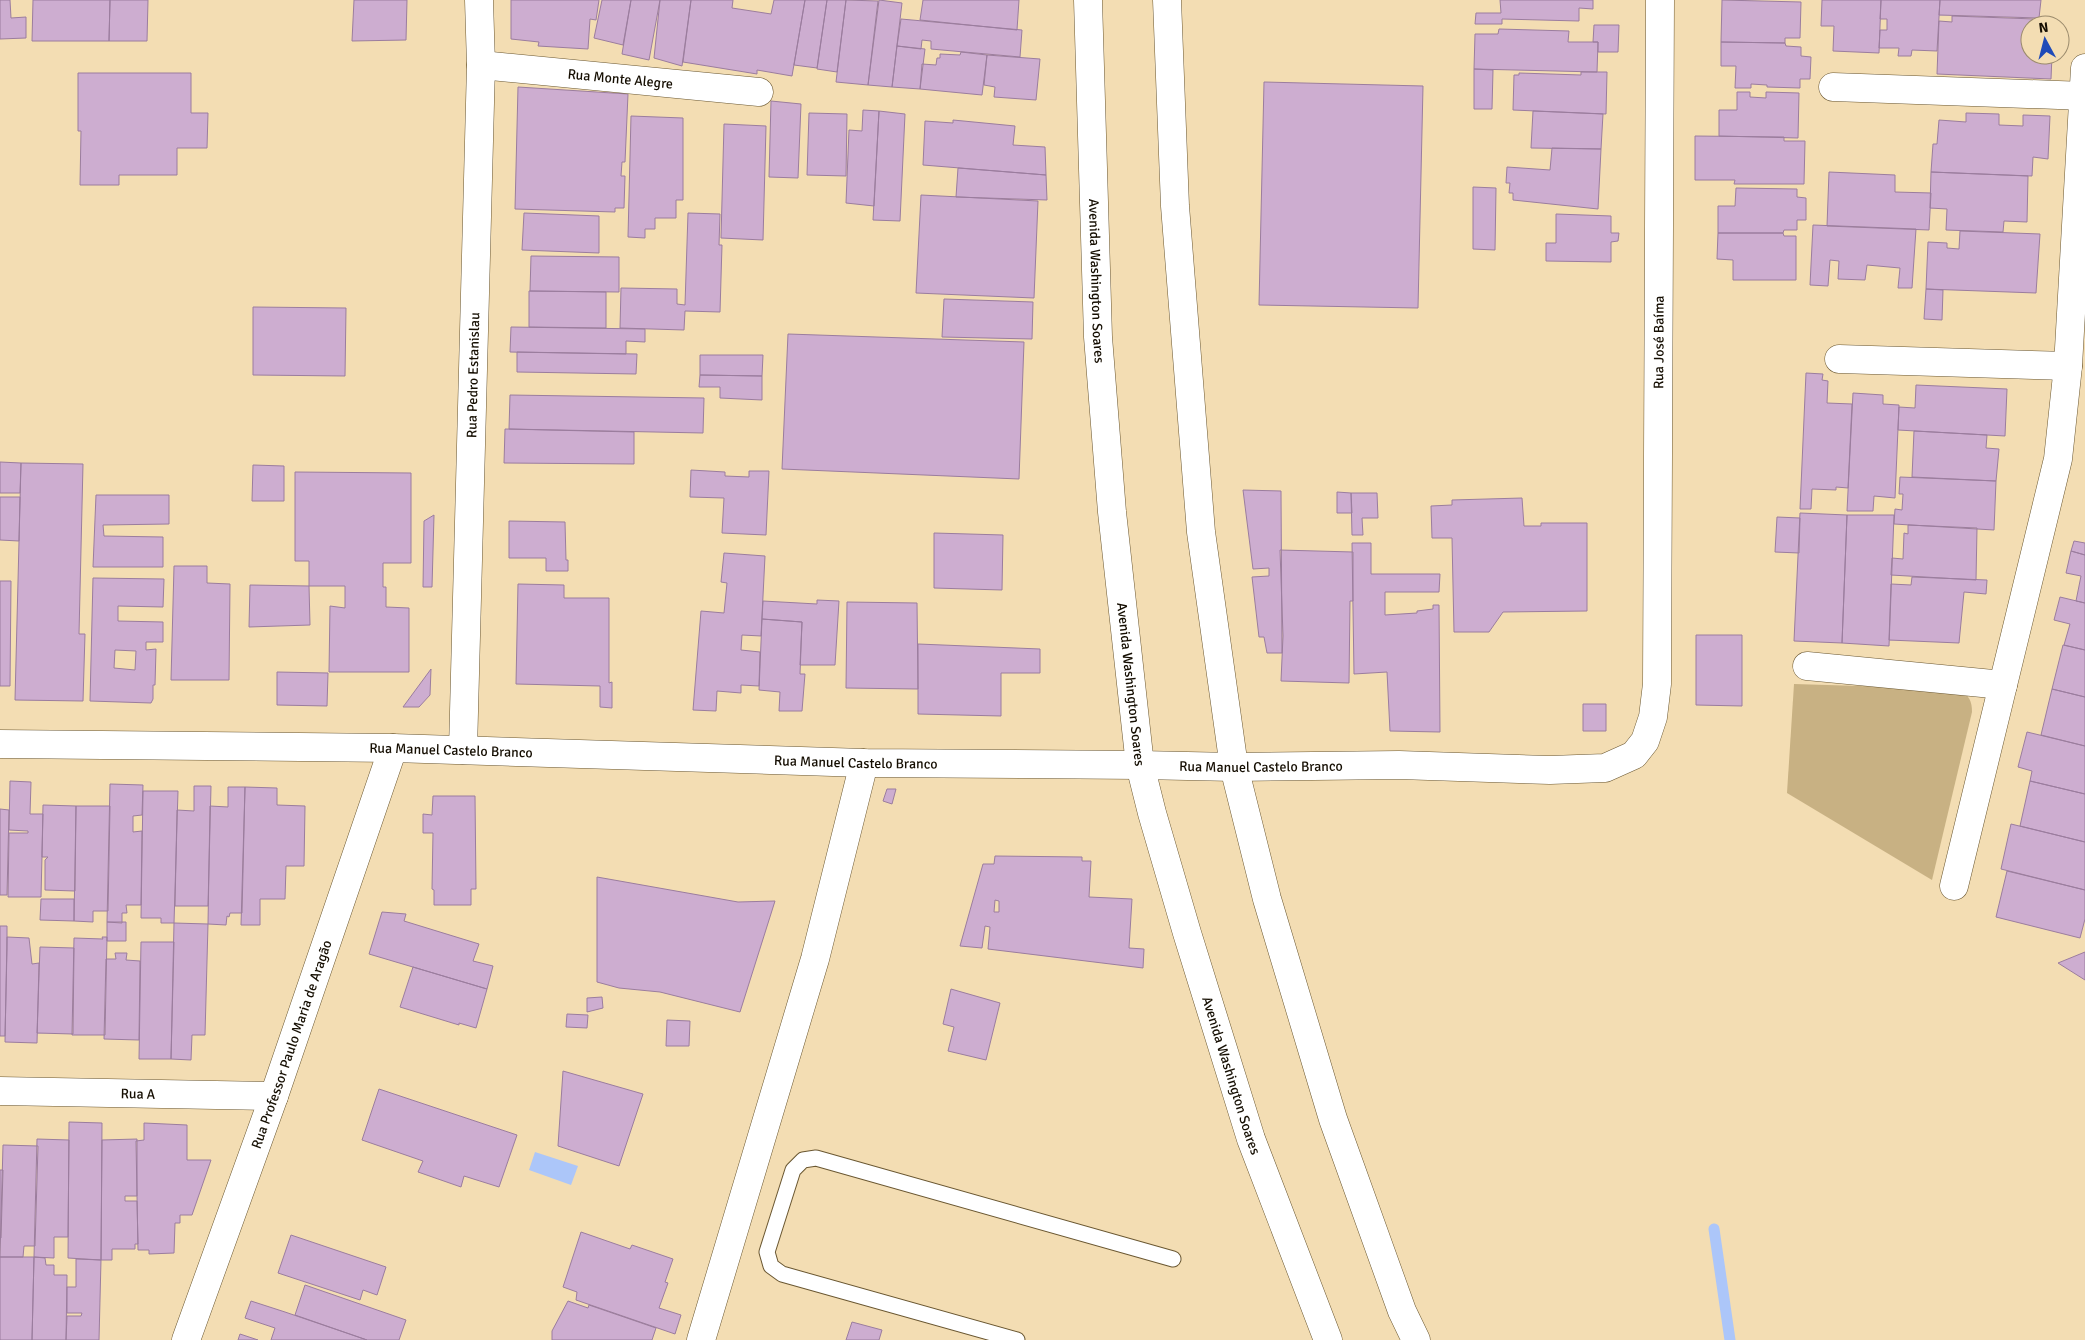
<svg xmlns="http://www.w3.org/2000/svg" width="2085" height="1340" font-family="Signika,sans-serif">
  <rect width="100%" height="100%" fill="#f3ddb3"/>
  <!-- green -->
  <path fill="#c8b183" d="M1794,684L1960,689C1969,696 1972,701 1972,712L1932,880L1787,793Z"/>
  <!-- water -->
  <path fill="#acc6f9" d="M535,1152L578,1166L571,1185L529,1170Z"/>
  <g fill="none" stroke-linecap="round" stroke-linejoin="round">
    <!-- stream -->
    <path stroke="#acc6f9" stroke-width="11" d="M1714,1229L1730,1340"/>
  </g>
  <!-- building -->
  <path fill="#cdadd0" stroke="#9b7d9e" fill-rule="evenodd" d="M0,0H10L11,18L26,17V38L0,39Z
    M33,0H110L109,41H32Z
    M110,0H148L147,41H109Z
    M354,0H407L406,40L352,41Z
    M511,0H599L596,20L590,19L588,49L538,46L539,42L511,39Z
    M602,0H631L623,45L594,38Z
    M631,0H660L649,60L622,54Z
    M660,0H691L682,66L654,58Z
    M691,0H733L732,8L771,14L774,0H805L792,76L757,70V74L683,62Z
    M805,0H827L817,68L794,65Z
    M827,0H846L837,72L817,69Z
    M846,0L878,1L868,85L836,82Z
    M879,0L902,3L892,87L868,85Z
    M923,0H1019L1017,30L920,20Z
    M1500,0H1593V9L1579,8V21L1502,19V24H1475L1476,13H1501Z
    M1722,0L1801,2L1800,38H1785V43L1721,42Z
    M1822,0H1881L1879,53L1833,51L1834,26H1821Z
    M1881,0H1940L1937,51L1912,50L1911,56H1898L1899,48H1879L1880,30H1887V19H1880Z
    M1940,0H2041L2039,18L1939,15Z
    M1952,16L2035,19V24L2041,25H2030V55H2052L2051,79L1937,74L1939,21L1952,22Z
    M901,19L1022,30L1020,57L931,49V41L922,40L921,49L897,46Z
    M1594,25H1619L1618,52H1598V42H1593Z
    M1499,29L1569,31L1568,42H1598L1597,72L1474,69L1475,34H1498Z
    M1721,42L1785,43L1786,46L1801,47V56L1811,57L1810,79H1800V88L1767,87V85L1751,84V88H1735L1736,66H1721Z
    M897,46L925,49L920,89L892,87Z
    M961,52L987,55L982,95L920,89L922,64L936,65L937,58H940V54L960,55Z
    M987,55L1040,59L1036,100L994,97L995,87L984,85Z
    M1474,69L1493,70L1492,109H1474Z
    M1581,72H1607L1606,114L1513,110L1514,75H1519V73L1581,75Z
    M78,73H191V113H208L207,148H177V175H119V185H80L81,131H78Z
    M1264,82L1423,86L1418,308L1259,305Z
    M518,87L628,94L625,162H622L621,176H625L624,208H615V212L515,209Z
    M1737,92H1750V97L1766,98V92L1799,93L1798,138L1719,136V110H1737Z
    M771,101L801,104L798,178L769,177Z
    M863,110L879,111L874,206L846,203L849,130L862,131Z
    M879,111L905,114L900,221L873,220Z
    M1533,111L1603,114L1601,149L1531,148Z
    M809,113L847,114L846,176L807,175Z
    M1966,113L1999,114V125L2023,126V115L2050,116L2048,159L2033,157L2032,176L1931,172L1933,144H1937L1939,120L1966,122Z
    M631,116L683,118V200H676V218H655V229H645V238L628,237Z
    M953,120L1015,126L1013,145L1045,147L1046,175L923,165L925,121L953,123Z
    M724,124L766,126L763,240L721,238Z
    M1695,136L1784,137V141H1805L1804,184H1734L1735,180H1695Z
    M1552,148L1601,149L1598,209L1513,200V193H1509L1510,183H1506L1507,167L1550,170Z
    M958,168L1046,175L1047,200L956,197Z
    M1829,172L1895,175V192L1931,193L1929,230L1827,226Z
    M1931,172L2028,176L2027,222L2004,221L2003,232L1946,230L1947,209L1930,208Z
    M1473,187L1496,188L1495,250L1473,249Z
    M1736,188L1797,189V197L1806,198V220H1797V230H1784L1783,233H1718V206H1735Z
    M921,195L1038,201L1034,298L916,293Z
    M524,213L599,216V253L522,250Z
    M688,213L720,214L719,245H722L720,312L685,311L684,330L620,328L621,288L677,289V304L685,305Z
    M1556,214L1611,216V233H1619L1618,241L1611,242V262L1546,261V243H1556Z
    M1813,225L1916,229L1912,288H1898L1900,268L1867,265L1865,280L1838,279L1839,261L1830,260L1828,286L1810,285Z
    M1960,231L2040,234L2036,293L1926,289L1928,242L1947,243V248L1959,249Z
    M1718,233H1783L1784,236H1796V280H1733V260L1717,259Z
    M531,256L619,257V292L530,291Z
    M1926,289L1943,290L1942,320L1924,319Z
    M529,291L606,292V328L529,327Z
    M944,299L1033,302L1032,339L942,337Z
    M253,307L346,308L345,376L253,375Z
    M511,327L645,329V342L626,341V354L510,352Z
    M788,334L1024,342L1019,479L782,469Z
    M517,352L637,354L636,374L517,372Z
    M700,355H763L762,376L700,375Z
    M1806,373L1823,374L1822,380L1828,381L1827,403L1852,404L1848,488L1836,487V490L1812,489L1811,509H1800Z
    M700,375L762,376V400L720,398V387H699Z
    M1916,385L2007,389L2005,436L1898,430L1899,407L1915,408Z
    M1853,393L1883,395V404L1899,405L1895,498L1874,496L1873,511H1847Z
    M510,395L704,398L703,433L509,429Z
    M505,429L634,432V464L504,463Z
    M1914,431L1987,435L1986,448L1999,449L1996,481L1912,477Z
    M0,462L21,463L20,493H0Z
    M21,463L83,464L79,634H85L83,701L15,700Z
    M253,465L284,466V501H252Z
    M691,470L725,472V476L749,477V471H769L766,535L722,533L724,498L690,497Z
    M295,472L411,473V563H383V587H386V607L409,608V672H329L330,606L345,608V586H309V561H295Z
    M1900,477L1996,481L1994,530L1894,524L1895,509L1902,510L1903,494H1899Z
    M1243,490L1281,491L1282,653H1267L1264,637H1259L1252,577L1269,576V568L1253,569Z
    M1337,492L1351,493L1352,513H1337Z
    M1351,493H1377L1378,518H1362L1363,535H1352Z
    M96,495H169V524L103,525L104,536L163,537V567H93Z
    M0,497H20L19,541L0,540Z
    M1522,498L1524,526H1541V523H1587V611L1503,612L1489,632H1454L1452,538H1432L1431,506L1452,505V500Z
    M1800,513L1847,515L1842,643L1794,641Z
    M434,515L432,587H423L424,521Z
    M1847,515H1894L1889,646L1842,643Z
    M1777,517L1800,518L1799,553L1775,552Z
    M509,521L565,522L566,560H568V571H546V558H509Z
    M1908,525L1977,528L1976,580L1891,575L1892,558L1903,559L1904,533L1908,534Z
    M934,533L1003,535L1002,590L934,588Z
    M2074,541L2085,543V555L2071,551Z
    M1352,543H1371V574H1440L1439,592H1385V615L1417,613V611L1433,609V605H1439L1440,732L1390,731L1387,672L1354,674Z
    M1280,550L1353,552V601H1350L1349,683L1281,681L1283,636Z
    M2071,551L2085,555V603L2076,601L2081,576L2066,573Z
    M724,553L765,556L761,636L742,635L741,650L760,652L759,686L741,685V693L717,691L716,711L693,710L701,611L724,613L727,583L721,582Z
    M174,566H207V583L230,584L229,680H171Z
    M1912,577L1987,580L1986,594L1964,592L1959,643L1889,640L1891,584L1911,585Z
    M93,578L164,579L163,607L118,606V621L163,622V642H146V650L156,649L155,685H153V699L151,703L90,701ZM115,650L136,651L135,670L114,668Z
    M0,581H11L10,686H0Z
    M518,584L564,585V598H609V683L612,682V708L600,707V686L516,684Z
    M250,585L309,586L310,625L249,627Z
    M2060,597L2085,603V650L2064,645L2070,624L2054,620Z
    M817,600L839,601L835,665H800L802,622L762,619L763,601L817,604Z
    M847,602L917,603L918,689L846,688Z
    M762,619L802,622L800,674H805L802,711H779L780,692L759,690Z
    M1696,635H1742V706L1696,705Z
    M918,644L1040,649V673H1001V716L918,714Z
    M2063,645L2085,650V697L2052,689Z
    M431,669L430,695L419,707H403Z
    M277,672L328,673L327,706L277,705Z
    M2052,689L2085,697V746L2041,735Z
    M1583,704H1606V731H1583Z
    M2027,732L2085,746V794L2030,781L2032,771L2018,767Z
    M10,781L31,782L30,814H43L41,897H8L9,833H28V831L9,830Z
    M2030,781L2085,794V842L2020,826Z
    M110,784L143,785L142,815L133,816V832L142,831L141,905H126L127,913H122V923L107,922Z
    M194,786H211L208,906H175L177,810L194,811Z
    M228,787H245L242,913H230L229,917L227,916L226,925L208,924L210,806L228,807Z
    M245,787L277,788V805L305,806L304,866H286L285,899H260V925H241Z
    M887,789H896L892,804L883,801Z
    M143,791H178L174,923H161V918H141Z
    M433,796H475L476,889H471V905H434V890L432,889L433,833H423V814L432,815Z
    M43,805L76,806L75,891L45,890V860L48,857H42V853Z
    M76,806H110L108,911H93V922L74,921Z
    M0,809L9,810L7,895H0Z
    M2011,824L2085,842V890L2001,869Z
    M995,856L1082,857V861H1091L1089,897L1132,899L1129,948L1144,949L1143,968L988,949L990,927L985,926L982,948L960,946L983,864H994ZM995,900L999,901V912H994Z
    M2007,871L2085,890V919L2080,938L1996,917Z
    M597,877L738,902L775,901L740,1012L660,992L619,988L597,982Z
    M41,899H74V921L40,920Z
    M382,912L406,914L404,921L479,944L473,961L493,966L487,989L369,954Z
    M107,922H126V941H107Z
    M174,923L208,924L205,1035H192L191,1060L171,1059Z
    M0,926H7V949L5,1036H0Z
    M7,937L29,938L32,964L39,963L37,1043L5,1042Z
    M102,937H107L105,1035H72L74,938L103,939Z
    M141,942H174L171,1059H139Z
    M40,947L74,948L73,1034L37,1033Z
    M2085,952V980L2058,963Z
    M115,953H127L126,960L140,961L139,1040L104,1039L106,959H116Z
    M413,967L487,989L476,1028L459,1023V1025L400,1007Z
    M951,989L1000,1003L986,1060L948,1051L954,1027L943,1024Z
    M602,997L603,1008L587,1012V998Z
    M567,1014L588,1015L587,1028L566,1027Z
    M667,1020L690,1021L689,1046H666Z
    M563,1071L643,1094L619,1166L558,1146Z
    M379,1089L517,1135L499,1187L464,1176L461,1187L418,1172L423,1161L362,1140Z
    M69,1122L102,1123L101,1260L68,1258Z
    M144,1123L187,1125V1160H211L192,1215H180V1223H175L174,1253L149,1254V1250H138L136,1141L144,1140Z
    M37,1139L69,1140L68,1237H54V1258L34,1257Z
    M137,1139V1196H125V1201H137L138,1244H135V1249H112V1260H101L102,1140Z
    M3,1145L38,1146L35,1246H24L23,1257H0Z
    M0,1170H3L1,1238H0Z
    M581,1232L630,1249L632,1245L673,1259L665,1282L668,1283L659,1308L681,1315L675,1334L576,1300L577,1292L563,1287Z
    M291,1235L386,1267L377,1295L363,1290L360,1300L278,1273Z
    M0,1257H34L32,1340H0Z
    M34,1257L45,1258L46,1265H54V1275H67L66,1340H32Z
    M76,1259L101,1260L99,1340H66L67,1316H81L82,1313H67V1287H76Z
    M305,1285L406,1320L399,1340H367L295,1315Z
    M251,1301L285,1312L367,1340H271L275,1328L245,1318Z
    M568,1301L588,1308L589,1305L656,1328L652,1340H552V1331Z
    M852,1322L882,1330L879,1340H846Z
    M240,1334L258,1340H238Z"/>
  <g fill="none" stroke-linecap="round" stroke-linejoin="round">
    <defs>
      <path id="service" d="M1017,1340L782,1274L771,1266L767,1252L793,1170L803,1160L816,1158L1173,1259"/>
      <g id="minor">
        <path id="s1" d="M481,65L759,92"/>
        <path d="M1833,87L2085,96"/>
        <path d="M1839,359L2068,366"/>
        <path d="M1807,666L2003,685"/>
        <path id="s2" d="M463,750L481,65L479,0"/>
        <path id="s3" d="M1140,765L1234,767L1399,765L1550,770L1605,768L1634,755L1645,741L1653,717L1657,684L1660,0"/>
        <path d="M1954,886L2058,459L2068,366L2085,68"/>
        <path id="s4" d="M0,1091L274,1096"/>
        <path id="s5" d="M186,1340L274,1096L393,748"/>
        <path d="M701,1340L815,959L864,763"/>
      </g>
      <g id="tertiary">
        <path id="s6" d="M0,744L393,748L864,763L1140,765"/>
      </g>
      <g id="trunk">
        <path id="s7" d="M1088,0L1098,337L1112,512L1140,765L1152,813L1187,933L1251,1139L1328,1340"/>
        <path d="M1167,0L1175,206L1201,532L1234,767L1267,899L1333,1119L1402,1311L1416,1340"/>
      </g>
    </defs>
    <!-- service casing -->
    <use href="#service" stroke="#6a5731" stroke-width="17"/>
    <!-- minor casing -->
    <use href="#minor" stroke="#6a5731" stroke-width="29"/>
    <!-- tertiary casing -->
    <use href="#tertiary" stroke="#6a5731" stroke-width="29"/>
    <!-- trunk casing -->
    <use href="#trunk" stroke="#6a5731" stroke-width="29"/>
    <!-- service -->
    <use href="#service" stroke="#fff" stroke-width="15"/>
    <!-- minor -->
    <use href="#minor" stroke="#fff" stroke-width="28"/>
    <!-- tertiary -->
    <use href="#tertiary" stroke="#fff" stroke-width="28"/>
    <!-- trunk -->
    <use href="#trunk" stroke="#fff" stroke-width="28"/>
  </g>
  <g text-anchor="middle" stroke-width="4" stroke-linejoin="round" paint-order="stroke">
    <!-- street labels -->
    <g font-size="14" fill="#150e02" stroke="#f3ddb3">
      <text dy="5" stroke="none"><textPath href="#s1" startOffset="140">Rua Monte Alegre</textPath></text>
      <text dy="5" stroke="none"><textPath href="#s7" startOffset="281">Avenida Washington Soares</textPath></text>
      <text dy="5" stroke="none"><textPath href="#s3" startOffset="915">Rua José Baíma</textPath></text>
      <text dy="5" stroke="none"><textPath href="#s2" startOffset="375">Rua Pedro Estanislau</textPath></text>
      <text dy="5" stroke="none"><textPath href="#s7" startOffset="686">Avenida Washington Soares</textPath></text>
      <text dy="5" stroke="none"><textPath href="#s6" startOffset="451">Rua Manuel Castelo Branco</textPath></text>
      <text dy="5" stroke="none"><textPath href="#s6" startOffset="856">Rua Manuel Castelo Branco</textPath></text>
      <text dy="5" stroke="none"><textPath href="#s3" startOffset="121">Rua Manuel Castelo Branco</textPath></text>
      <text dy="5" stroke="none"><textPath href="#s5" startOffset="314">Rua Professor Paulo Maria de Aragão</textPath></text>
      <text dy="5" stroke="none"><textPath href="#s7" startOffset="1091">Avenida Washington Soares</textPath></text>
      <text dy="5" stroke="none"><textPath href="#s4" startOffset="138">Rua A</textPath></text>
    </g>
  </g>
  <!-- north arrow -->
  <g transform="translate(2045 40) rotate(353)"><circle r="24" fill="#f3ddb3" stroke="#9a8a6c"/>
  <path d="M0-4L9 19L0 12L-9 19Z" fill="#1e4ab8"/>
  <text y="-8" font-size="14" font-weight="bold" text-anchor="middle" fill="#150e02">N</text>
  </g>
</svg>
